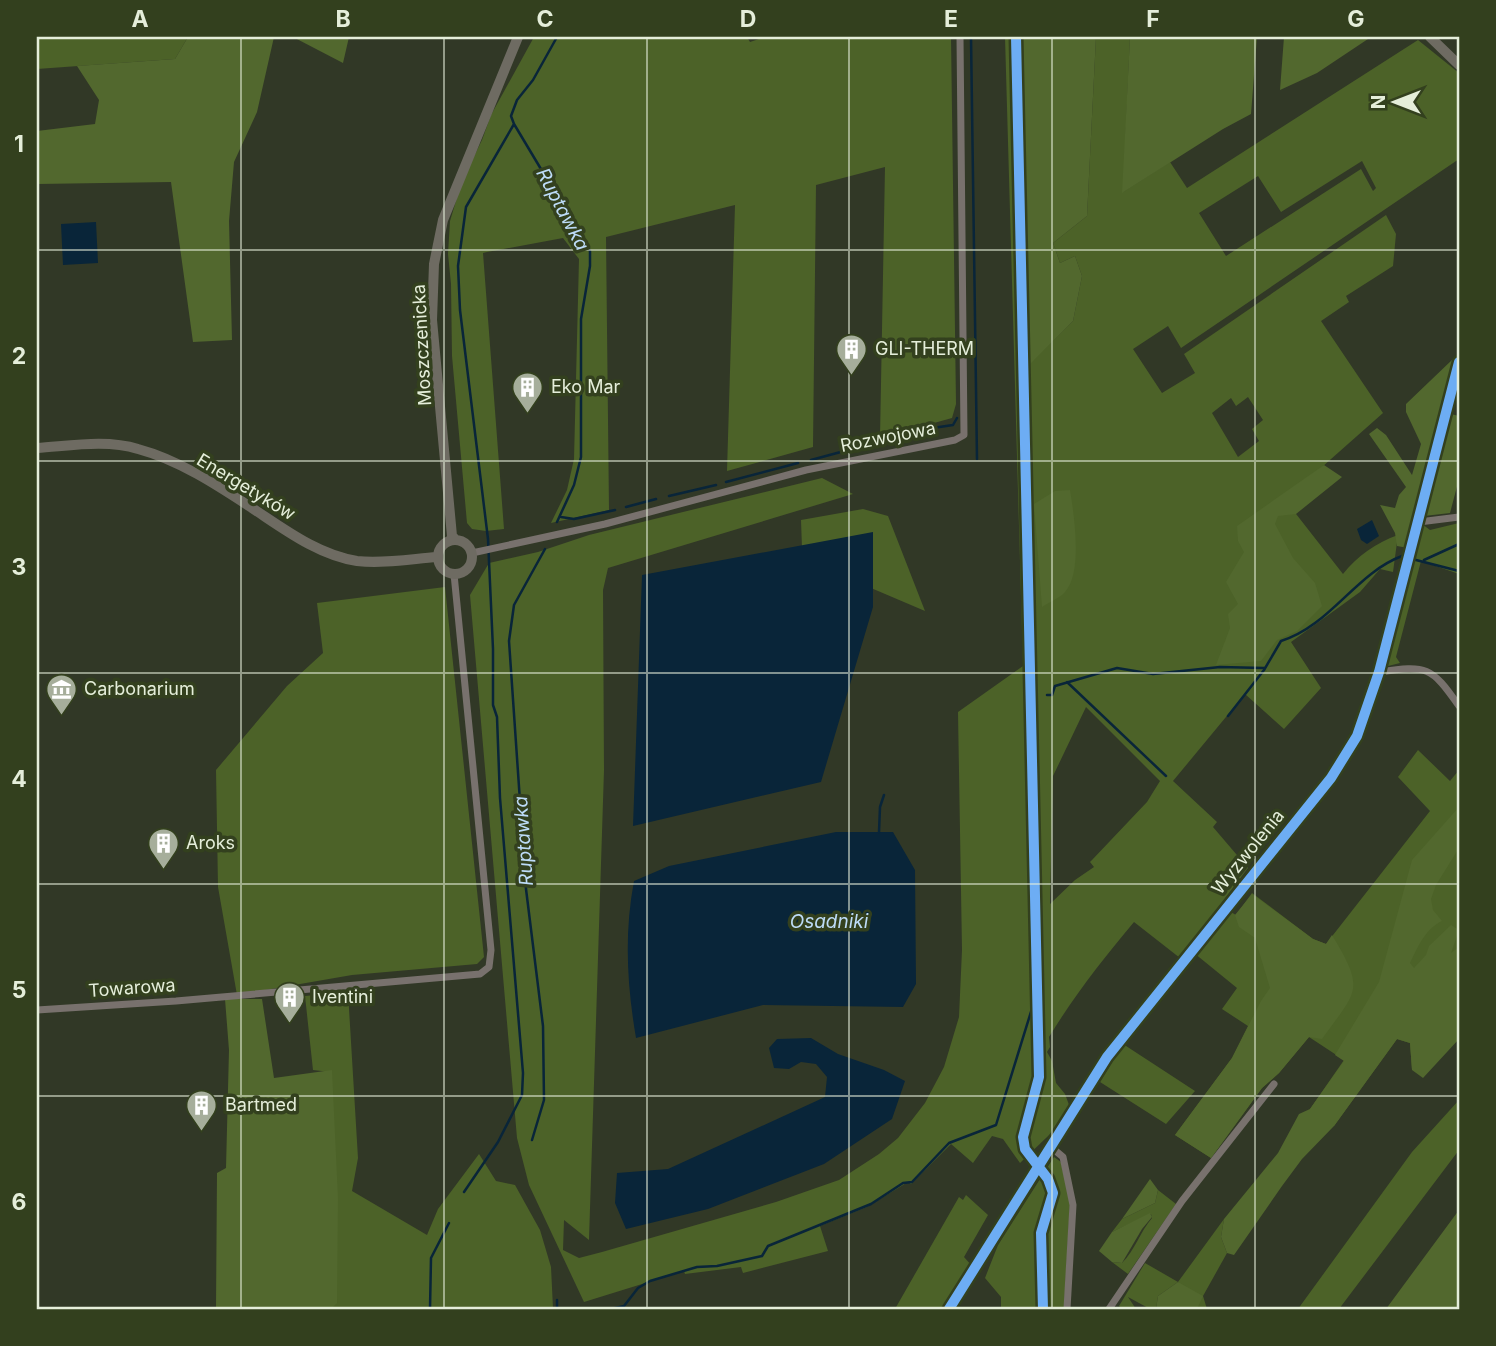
<svg xmlns="http://www.w3.org/2000/svg" width="1496" height="1346" font-family="Inter,sans-serif">
  <rect width="100%" height="100%" fill="#313826"/>
  <!-- green -->
  <path fill="#4c6228" fill-rule="evenodd" d="M37,37H188L175,59L37,69Z
    M534,37H747L750,42L765,37H951L956,404L952,418L880,438L885,167L816,185L813,447L727,471L735,205L606,237L609,510L551,523L567,490L574,459L579,259L563,238L487,252L483,253L504,529L486,531L472,529L467,523L452,356L451,284L448,254L450,221L462,181L482,140L491,115Z
    M1005,37H1023L1029,364L1073,321L1082,276L1075,256L1060,263L1053,243L1087,216L1096,37H1130L1123,192L1170,162L1187,188L1418,40L1459,73V159L1181,348L1168,326L1133,349L1162,393L1195,373L1184,354L1386,215L1396,234L1393,266L1346,296L1349,302L1321,321L1383,413L1322,467L1282,496L1343,574C1356,557 1377,542 1398,535L1393,572L1380,569L1360,592L1291,642L1321,688L1284,729L1245,694L1173,781L1217,822L1213,827L1248,868L1180,958L1134,922C1103,959 1074,996 1049,1037L1050,1047L1047,1052L1052,1061L1056,1083L1065,1094L1072,1113L1020,1163L1003,1139L992,1136L973,1163L951,1144L911,1184L908,1182L867,1207L820,1226L828,1251L743,1273L741,1267L685,1274L684,1271L584,1302L529,1185L517,1138L470,595L489,563L538,552L589,535L822,478L853,494L608,568L603,590L604,770L589,1240L564,1220L563,1250L579,1258L602,1252L776,1202L839,1180L879,1154L898,1138L925,1103L944,1067L959,1017L962,950L958,712L1023,666ZM1362,161L1376,188L1373,191L1361,169L1226,256L1199,213L1258,176L1281,212ZM1248,397L1263,420L1252,429L1259,441L1238,457L1212,413L1231,398L1236,406ZM1086,707L1160,781L1147,802L1092,860L1090,862L1094,867L1075,880L1050,904L1053,776Z
    M863,509L888,516L925,611L871,588L802,548L801,520Z
    M1459,523V574L1421,561L1396,657L1400,663L1388,666L1386,665L1422,524L1430,530Z
    M445,587L484,957L477,964L352,975L237,995L218,887L216,770L287,686L323,653L317,603Z
    M1418,750L1450,781L1459,770V1036L1412,1070L1410,1043L1397,1039L1334,1126L1310,1109L1344,1060L1309,1037L1279,1073L1262,1088L1211,1158L1175,1135L1232,1058L1248,1026L1222,1009L1237,988L1194,953L1229,911L1236,915L1252,893L1313,939L1326,944L1430,811L1398,777Z
    M348,992L358,1158L352,1191L427,1235L438,1209L479,1154L496,1181L515,1185L540,1230L551,1267L553,1308L561,1309H327L330,1072L313,1070L305,996Z
    M1123,1044L1195,1091L1166,1124L1100,1082Z
    M1459,1100V1150L1339,1309H1298L1412,1152Z
    M1054,1157L1061,1162L1070,1204L1064,1309H1001V1297L985,1278L998,1245Z
    M1158,1190L1176,1204L1128,1274L1112,1262L1122,1263C1135,1250 1140,1232 1152,1218L1151,1214L1112,1232L1122,1219L1155,1203Z
    M966,1195L988,1215L964,1257L972,1266L945,1309H895L959,1197L963,1200Z
    M1224,1219L1221,1237L1227,1253L1203,1296L1207,1309H1196L1178,1282L1158,1296L1156,1309H1150L1128,1297L1136,1309H1122L1119,1306L1145,1263L1178,1282Z"/>
  <!-- forest -->
  <path fill="#52682e" d="M188,37H274L257,112L234,162L229,221L232,340L193,342L171,182L37,184V131L95,124L99,100L77,66L175,59Z
    M293,37H349L343,63Z
    M1023,37H1096L1087,216L1053,243L1060,263L1075,256L1082,276L1073,321L1029,365Z
    M1130,37H1257L1251,114L1223,129L1122,193Z
    M1284,37H1371L1317,73L1280,90Z
    M1453,359L1452,379L1408,548L1397,546L1395,533L1380,505L1395,508L1399,495L1406,487L1369,434L1377,428L1386,435L1412,475L1421,444L1406,412V404Z
    M1451,414L1459,416V479L1450,513L1424,516Z
    M1324,465L1342,477L1296,514L1278,516L1275,524L1293,558L1315,583L1322,606L1297,631L1277,640L1261,661L1216,665L1230,628L1228,614L1238,604L1226,582L1244,552L1238,541L1237,526Z
    M1070,490C1074,514 1083,573 1065,592C1060,598 1049,602 1042,607L1034,504L1055,491Z
    M1459,807V848L1436,885L1431,899L1433,910L1442,921C1425,929 1418,947 1410,963L1414,968L1426,955L1429,946L1451,925L1459,930L1451,953L1459,947V1039L1423,1078L1412,1070L1410,1043L1397,1039L1334,1126L1302,1159L1282,1186L1234,1255L1227,1253L1221,1237L1224,1219L1278,1153L1299,1114L1310,1109L1344,1061L1335,1055L1379,982L1412,860Z
    M1252,894L1313,939L1326,944L1332,935C1366,991 1357,990 1322,1039L1309,1037L1279,1073L1262,1088L1211,1158L1175,1135L1232,1058L1261,1001L1270,988L1255,938L1239,927L1235,915Z
    M225,999H262L274,1078L332,1070L338,1198L337,1303L331,1309H216L217,1173L226,1168L229,1050Z
    M1150,1179L1158,1190L1155,1203L1122,1219Z
    M1459,1210V1309H1386Z
    M1150,1213L1152,1217L1142,1229L1122,1263L1112,1262L1099,1251L1112,1232Z
    M1178,1282L1203,1296L1197,1309H1156L1158,1296Z"/>
  <!-- water -->
  <path fill="#092539" d="M96,222L98,263L63,265L61,224Z
    M1372,520L1379,536L1367,544L1361,540L1357,529Z
    M873,532V607L821,782L633,826L642,575Z
    M836,832H893L915,870L916,984L903,1007L763,1005L636,1038C627,985 624,934 634,881L669,866Z
    M811,1038L838,1054L884,1070L905,1081L892,1119L824,1164L708,1209L626,1229L615,1203L617,1173L668,1169L825,1097L827,1077L816,1064L801,1062L789,1069L774,1068L769,1048L777,1039Z"/>
  <g fill="none" stroke-linecap="round" stroke-linejoin="round">
    <!-- stream -->
    <path stroke="#092539" stroke-width="2.5" d="M557,37L533,80L517,100L511,116L514,124L590,251V266L581,319V457L574,485L557,522
      M971,37L977,459
      M811,460L926,429L953,425L957,418
      M726,482L798,463
      M669,496L716,485
      M626,507L656,499
      M561,517L574,519L615,510
      M1416,560L1459,571
      M1424,560L1459,544
      M1067,682L1166,776
      M1047,695H1052L1055,686L1117,668L1153,674L1220,667L1264,668
      M1228,716L1264,670L1281,641C1330,626 1356,573 1402,556
      M879,832L880,807L884,795
      M532,1140L544,1100L543,1026L526,889L509,641L514,605L545,549
      M464,1192L498,1142L522,1095L523,1073L500,798L497,717L493,705V649L488,539L460,310L458,266L466,207L514,124
      M557,1300V1309
      M430,1309L431,1258L449,1223
      M611,1309L624,1306L638,1288L650,1281L697,1267L717,1266L762,1256L768,1246L871,1204L903,1183L912,1182L949,1143L996,1125L1034,1002L1030,875"/>
    <!-- street -->
    <path stroke="#78716d" stroke-width="7" d="M1419,522L1459,517
      M472,553L605,524L806,470L955,440L964,435L960,37
      M1379,672C1427,665 1431,666 1459,706
      M37,1010L176,1001L480,974L489,967L491,950L454,574
      M1051,1147L1063,1157L1073,1205L1067,1309
      M1109,1309L1182,1201L1274,1084"/>
    <!-- secondary -->
    <path stroke="#6e6b62" stroke-width="10" d="M1430,37L1459,65
      M37,448C69,446 106,439 138,449C179,460 217,485 252,508C284,529 318,555 357,561C383,564 411,559 437,557
      M455,539L452,536L432,320L434,264L443,220L518,37
      M438 557a17 17 0 1 1 34 0a17 17 0 1 1-34 0Z
      M949,1309L1107,1057L1331,778L1357,736L1379,672L1459,362"/>
    <defs>
      <path id="cycleway" d="M1016,37L1039,1077L1023,1137L1025,1149L1048,1179L1053,1193L1041,1233L1043,1309
        M949,1309L1107,1057L1331,778L1357,736L1379,672L1459,362"/>
    </defs>
    <!-- cycleway casing -->
    <use href="#cycleway" stroke="#33401e" stroke-width="15"/>
    <!-- cycleway -->
    <use href="#cycleway" stroke="#6dadf4" stroke-width="10"/>
  </g>
  <!-- grid -->
  <path fill="none" stroke="#e5eeda" stroke-width="2" stroke-opacity="0.55" d="M241,37V1309M444,37V1309M647,37V1309M849,37V1309M1052,37V1309M1255,37V1309M37,250H1459M37,461H1459M37,673H1459M37,884H1459M37,1096H1459"/>
  <!-- icons -->
  <defs>
    <symbol id="building-pin" viewBox="-11 -11 22 30"><path d="M0 17L-7.5 6A9.5 9.5 0 1 1 7.5 6Z" fill="#a6ae9b" stroke="#33401e"/><path d="M-4-6H4V6H1V3H-1V6H-4ZM-2.5-4.3h1.7v1.8h-1.7ZM.8-4.3h1.7v1.8H.8ZM-2.5-1h1.7V.8h-1.7ZM.8-1h1.7V.8H.8Z" fill="#fff"/></symbol>
    <symbol id="museum-pin" viewBox="-11 -11 22 30"><path d="M0 17L-7.5 6A9.5 9.5 0 1 1 7.5 6Z" fill="#a6ae9b" stroke="#33401e"/><path d="M0-6L6-3V-2H-6V-3ZM-5-1h2V3h-2ZM-1-1h2V3h-2ZM3-1h2V3H3ZM-6 4H6V6H-6Z" fill="#fff"/></symbol>
  </defs>
  <g fill-rule="evenodd">
    <use href="#building-pin" x="834" y="332" width="35" height="47"/>
    <use href="#building-pin" x="510" y="370" width="35" height="47"/>
    <use href="#museum-pin" x="44" y="672" width="35" height="47"/>
    <use href="#building-pin" x="146" y="826" width="35" height="47"/>
    <use href="#building-pin" x="272" y="980" width="35" height="47"/>
    <use href="#building-pin" x="184" y="1088" width="35" height="47"/>
  </g>
  <g text-anchor="middle" stroke-width="7" stroke-linejoin="round" paint-order="stroke">
    <!-- street labels -->
    <g font-size="18" fill="#e5eeda" stroke="#33401e">
      <text transform="translate(422 345) rotate(-93)" y="6">Moszczenicka</text>
      <text transform="translate(888 437) rotate(-11)" y="6">Rozwojowa</text>
      <text transform="translate(246 487) rotate(31)" y="6">Energetyków</text>
      <text transform="translate(1248 852) rotate(-51)" y="6">Wyzwolenia</text>
      <text transform="translate(132 988) rotate(-4)" y="6">Towarowa</text>
    </g>
    <!-- poi labels -->
    <g font-size="18" fill="#e5eeda" stroke="#33401e" text-anchor="start">
      <text x="875" y="355">GLI-THERM</text>
      <text x="551" y="393">Eko Mar</text>
      <text x="84" y="695">Carbonarium</text>
      <text x="186" y="849">Aroks</text>
      <text x="312" y="1003">Iventini</text>
      <text x="225" y="1111">Bartmed</text>
    </g>
    <!-- water labels -->
    <g font-size="19" font-style="italic" fill="#bddbf7" stroke="#33401e">
      <text transform="translate(563 209) rotate(62)" y="7">Ruptawka</text>
      <text transform="translate(523 841) rotate(-94)" y="7">Ruptawka</text>
      <text x="829" y="928">Osadniki</text>
    </g>
  </g>
  <!-- border -->
  <rect width="1496" height="1346" fill="none" stroke="#33401e" stroke-width="77"/>
  <!-- north arrow -->
  <g transform="translate(1395 102) rotate(270)" stroke="#33401e" stroke-width="5" paint-order="stroke">
  <path d="M0-5L12 26L0 18L-12 26Z" fill="#e5eeda"/>
  <text y="-10" font-size="19" font-weight="bold" text-anchor="middle" fill="#e5eeda">N</text>
  </g>
  <rect x="38" y="38" width="1420" height="1270" fill="none" stroke="#e5eeda" stroke-width="2.5"/>
  <g font-size="23" text-anchor="middle" font-weight="bold" fill="#e5eeda">
    <text x="140" y="27">A</text>
    <text x="343" y="27">B</text>
    <text x="545" y="27">C</text>
    <text x="748" y="27">D</text>
    <text x="951" y="27">E</text>
    <text x="1153" y="27">F</text>
    <text x="1356" y="27">G</text>
    <text x="19" y="152">1</text>
    <text x="19" y="364">2</text>
    <text x="19" y="575">3</text>
    <text x="19" y="787">4</text>
    <text x="19" y="998">5</text>
    <text x="19" y="1210">6</text>
  </g>
</svg>
